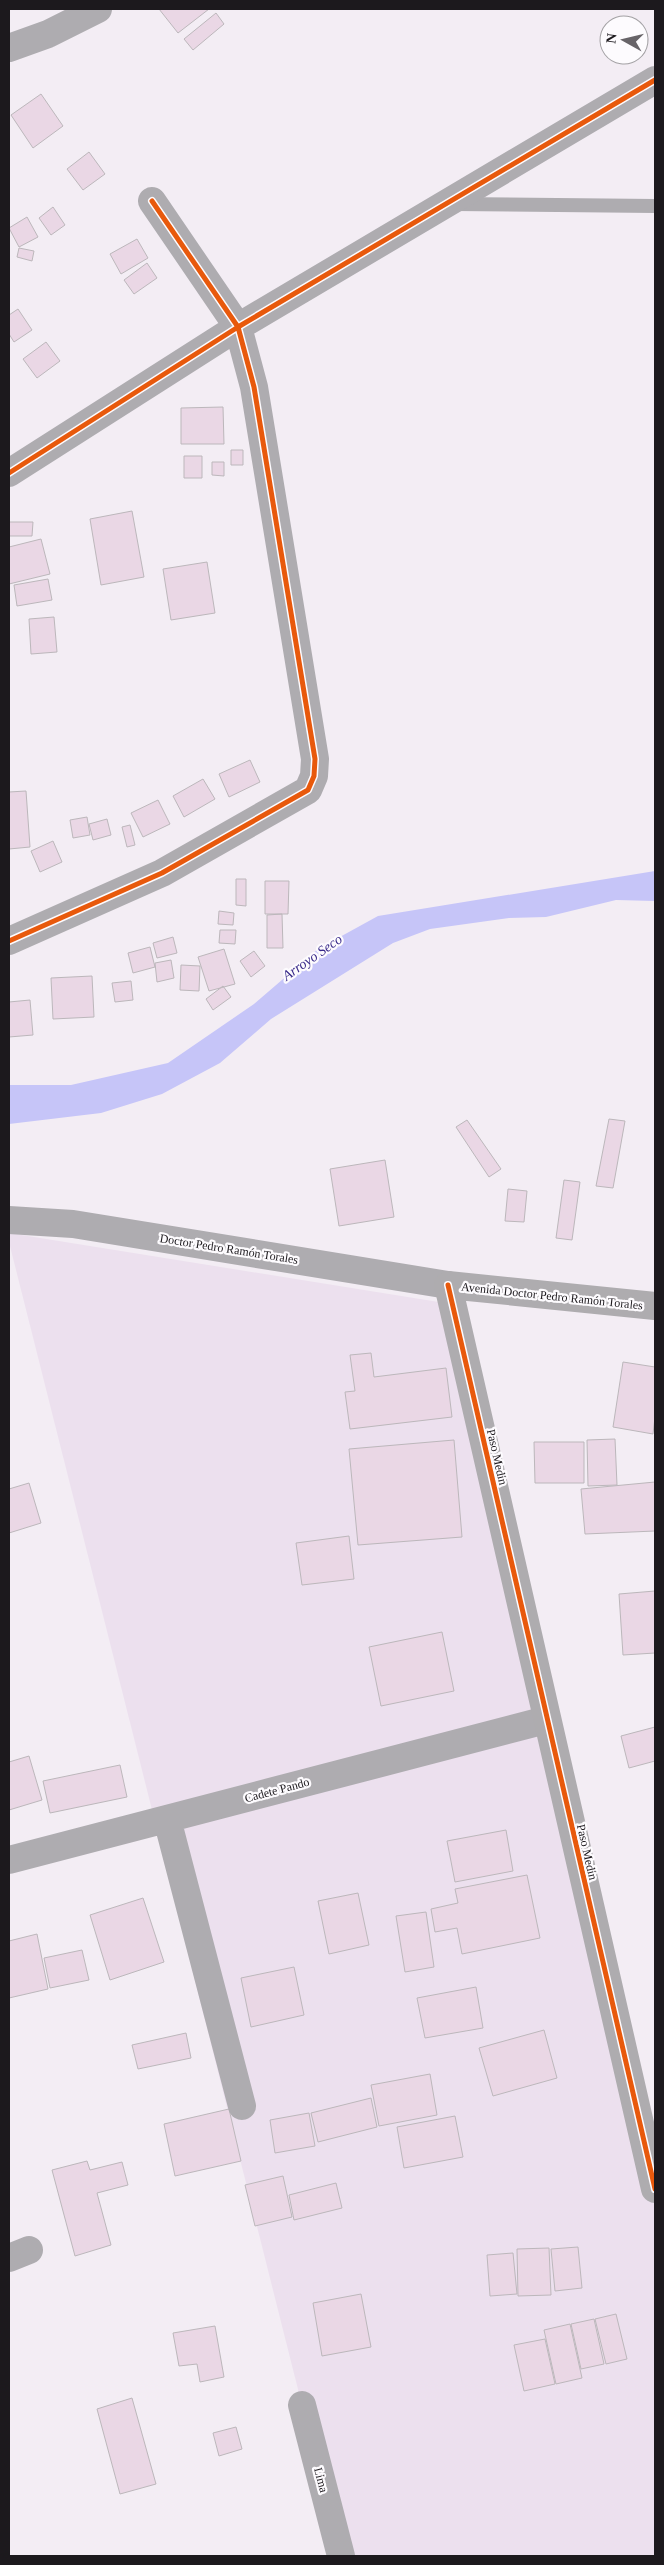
<svg xmlns="http://www.w3.org/2000/svg" width="664" height="2565" font-family="'Times New Roman',serif">
  <rect width="100%" height="100%" fill="#f3edf4"/>
  <!-- built -->
  <path fill="#ece0ee" d="M9,1233L451,1304L655,2167V2556H340L9,1242Z"/>
  <!-- water -->
  <path fill="#c6c5f8" d="M655,871V901L616,900L546,917L509,918L430,929L393,943L271,1019L220,1063L162,1094L101,1113L9,1124V1085H71L168,1063L254,1004L318,949L378,916Z"/>
  <!-- building -->
  <path fill="#ead7e5" stroke="#bcb7bb" d="M159,9H209L178,33Z
    M216,13L224,24L193,50L184,39Z
    M41,94L63,126L33,148L11,115Z
    M89,152L105,174L83,190L67,169Z
    M53,207L65,225L51,235L39,218Z
    M27,217L38,237L19,247L9,228Z
    M137,239L148,258L121,274L110,254Z
    M19,248L34,251L32,261L17,257Z
    M147,263L157,278L134,294L124,280Z
    M18,309L32,330L14,342L9,334V315Z
    M46,342L60,361L37,378L23,359Z
    M223,407L224,444H181V408Z
    M231,450H243V465H231Z
    M184,456H202V478H184Z
    M212,462H224V476L212,475Z
    M132,511L144,577L101,585L90,519Z
    M9,522H33L32,536H9Z
    M41,539L50,574L9,584V547Z
    M207,562L215,613L171,620L163,569Z
    M48,579L52,600L17,606L14,585Z
    M54,617L57,652L31,654L29,619Z
    M250,760L260,782L229,797L219,774Z
    M203,779L215,799L184,817L173,796Z
    M26,791L30,847L9,849V792Z
    M158,800L170,824L143,837L131,813Z
    M87,817L90,835L73,838L70,820Z
    M107,819L111,835L93,840L89,824Z
    M130,825L135,845L127,847L122,827Z
    M53,841L62,862L40,872L31,851Z
    M236,879H246V906L236,905Z
    M265,881H289L288,914H265Z
    M219,911L234,913L233,925L218,924Z
    M282,914L283,948H267V915Z
    M220,930H236L235,944L219,943Z
    M173,937L177,953L157,958L153,943Z
    M150,947L155,967L133,973L128,953Z
    M224,949L235,984L209,991L198,957Z
    M254,951L265,966L251,977L240,961Z
    M171,960L174,978L157,982L155,963Z
    M181,965L200,966L199,991L180,990Z
    M92,976L94,1017L53,1019L51,978Z
    M131,981L133,1000L115,1002L112,983Z
    M223,986L231,997L213,1010L206,999Z
    M30,1000L33,1035L9,1037V1002Z
    M609,1119L625,1121L613,1188L596,1186Z
    M467,1120L501,1169L489,1177L456,1127Z
    M385,1160L394,1217L339,1226L330,1169Z
    M564,1180L580,1182L572,1240L556,1238Z
    M508,1189L527,1191L524,1222L505,1221Z
    M371,1353L374,1377L446,1368L452,1417L350,1429L345,1392L355,1391L350,1355Z
    M623,1362L655,1367V1417L653,1434L613,1427Z
    M615,1439L617,1485L588,1486L587,1440Z
    M454,1440L462,1537L358,1545L349,1449Z
    M534,1442H584V1483H535Z
    M655,1482V1531L585,1534L581,1489Z
    M29,1483L41,1523L9,1533V1489Z
    M349,1536L354,1579L302,1585L296,1543Z
    M655,1591V1653L623,1655L619,1594Z
    M442,1632L454,1691L381,1706L369,1647Z
    M655,1727V1761L629,1768L621,1736Z
    M29,1756L42,1800L9,1810V1762Z
    M120,1765L127,1797L50,1813L43,1781Z
    M506,1830L513,1871L455,1882L447,1841Z
    M527,1875L540,1938L462,1954L457,1928L435,1932L431,1909L458,1903L455,1889Z
    M358,1893L369,1945L329,1954L318,1901Z
    M143,1898L164,1962L110,1980L90,1915Z
    M426,1912L434,1967L405,1972L396,1916Z
    M37,1934L48,1989L9,1998V1941Z
    M82,1950L89,1980L50,1988L44,1958Z
    M294,1967L304,2015L251,2027L241,1978Z
    M476,1987L483,2028L425,2038L417,1998Z
    M544,2030L557,2078L493,2096L479,2048Z
    M186,2033L191,2058L138,2069L132,2045Z
    M430,2074L437,2115L379,2126L371,2085Z
    M371,2098L377,2127L318,2142L311,2113Z
    M229,2109L241,2161L175,2176L164,2124Z
    M309,2113L315,2146L275,2153L270,2120Z
    M455,2116L463,2157L404,2168L397,2127Z
    M87,2161L90,2170L122,2162L128,2185L97,2193L111,2245L75,2256L52,2170Z
    M283,2176L292,2217L255,2226L245,2185Z
    M336,2183L342,2208L294,2220L289,2195Z
    M578,2247L582,2288L555,2291L551,2249Z
    M549,2248L551,2295L518,2296L517,2249Z
    M513,2253L517,2294L490,2296L487,2255Z
    M361,2294L371,2347L322,2356L313,2303Z
    M616,2314L627,2359L606,2364L595,2319Z
    M594,2319L604,2364L581,2369L571,2324Z
    M570,2324L582,2378L556,2384L544,2330Z
    M215,2326L224,2377L200,2382L197,2364L179,2366L173,2333Z
    M545,2339L555,2384L524,2391L514,2345Z
    M132,2398L156,2484L120,2494L97,2409Z
    M236,2427L242,2449L219,2456L213,2433Z"/>
  <g fill="none" stroke-linecap="round" stroke-linejoin="round">
    <!-- lane -->
    <path stroke="#aeacb0" stroke-width="14" d="M454,204L655,206"/>
    <!-- street -->
    <path stroke="#aeacb0" stroke-width="28" d="M9,48L48,34L98,9
      M9,473L238,327L655,80
      M9,941L162,873L308,790L314,776L315,759L254,387L238,327L152,201
      M9,1220L73,1224L448,1285
      M167,1819L242,2106
      M9,1860L546,1720
      M9,2258L29,2250
      M302,2405L341,2556"/>
    <!-- secondary -->
    <path stroke="#aeacaf" stroke-width="28" d="M655,1306L448,1285L655,2189"/>
    <defs>
      <path id="cycleway" d="M9,473L238,327L655,80
        M9,941L162,873L308,790L314,776L315,759L254,387L238,327L152,201
        M448,1285L655,2189"/>
    </defs>
    <!-- cycleway casing -->
    <use href="#cycleway" stroke="#fdfbfe" stroke-width="8"/>
    <!-- cycleway -->
    <use href="#cycleway" stroke="#e8590c" stroke-width="5"/>
  </g>
  <g text-anchor="middle" stroke-width="4.5" stroke-linejoin="round" paint-order="stroke">
    <!-- street labels -->
    <g font-size="12" fill="#1c191d" stroke="#fdfbfe">
      <text transform="translate(229 1249) rotate(9)" y="4">Doctor Pedro Ramón Torales</text>
      <text transform="translate(552 1296) rotate(6)" y="4">Avenida Doctor Pedro Ramón Torales</text>
      <text transform="translate(497 1457) rotate(77)" y="4">Paso Medin</text>
      <text transform="translate(277 1790) rotate(-15)" y="4">Cadete Pando</text>
      <text transform="translate(587 1852) rotate(77)" y="4">Paso Medin</text>
      <text transform="translate(321 2480) rotate(76)" y="4">Lima</text>
    </g>
    <!-- water labels -->
    <g font-size="14" font-style="italic" fill="#372888" stroke="#fdfbfe">
      <text transform="translate(312 957) rotate(-35)" y="5">Arroyo Seco</text>
    </g>
  </g>
  <!-- border -->
  <rect width="664" height="2565" fill="none" stroke="#1c191d" stroke-width="20"/>
  <!-- north arrow -->
  <g transform="translate(624 40) rotate(278)"><circle r="24" fill="#fdfbfe" stroke="#a3a1a4"/>
  <path d="M0-4L9 19L0 12L-9 19Z" fill="#676368"/>
  <text y="-8" font-size="14" font-weight="bold" text-anchor="middle" fill="#1c191d">N</text>
  </g>
</svg>
